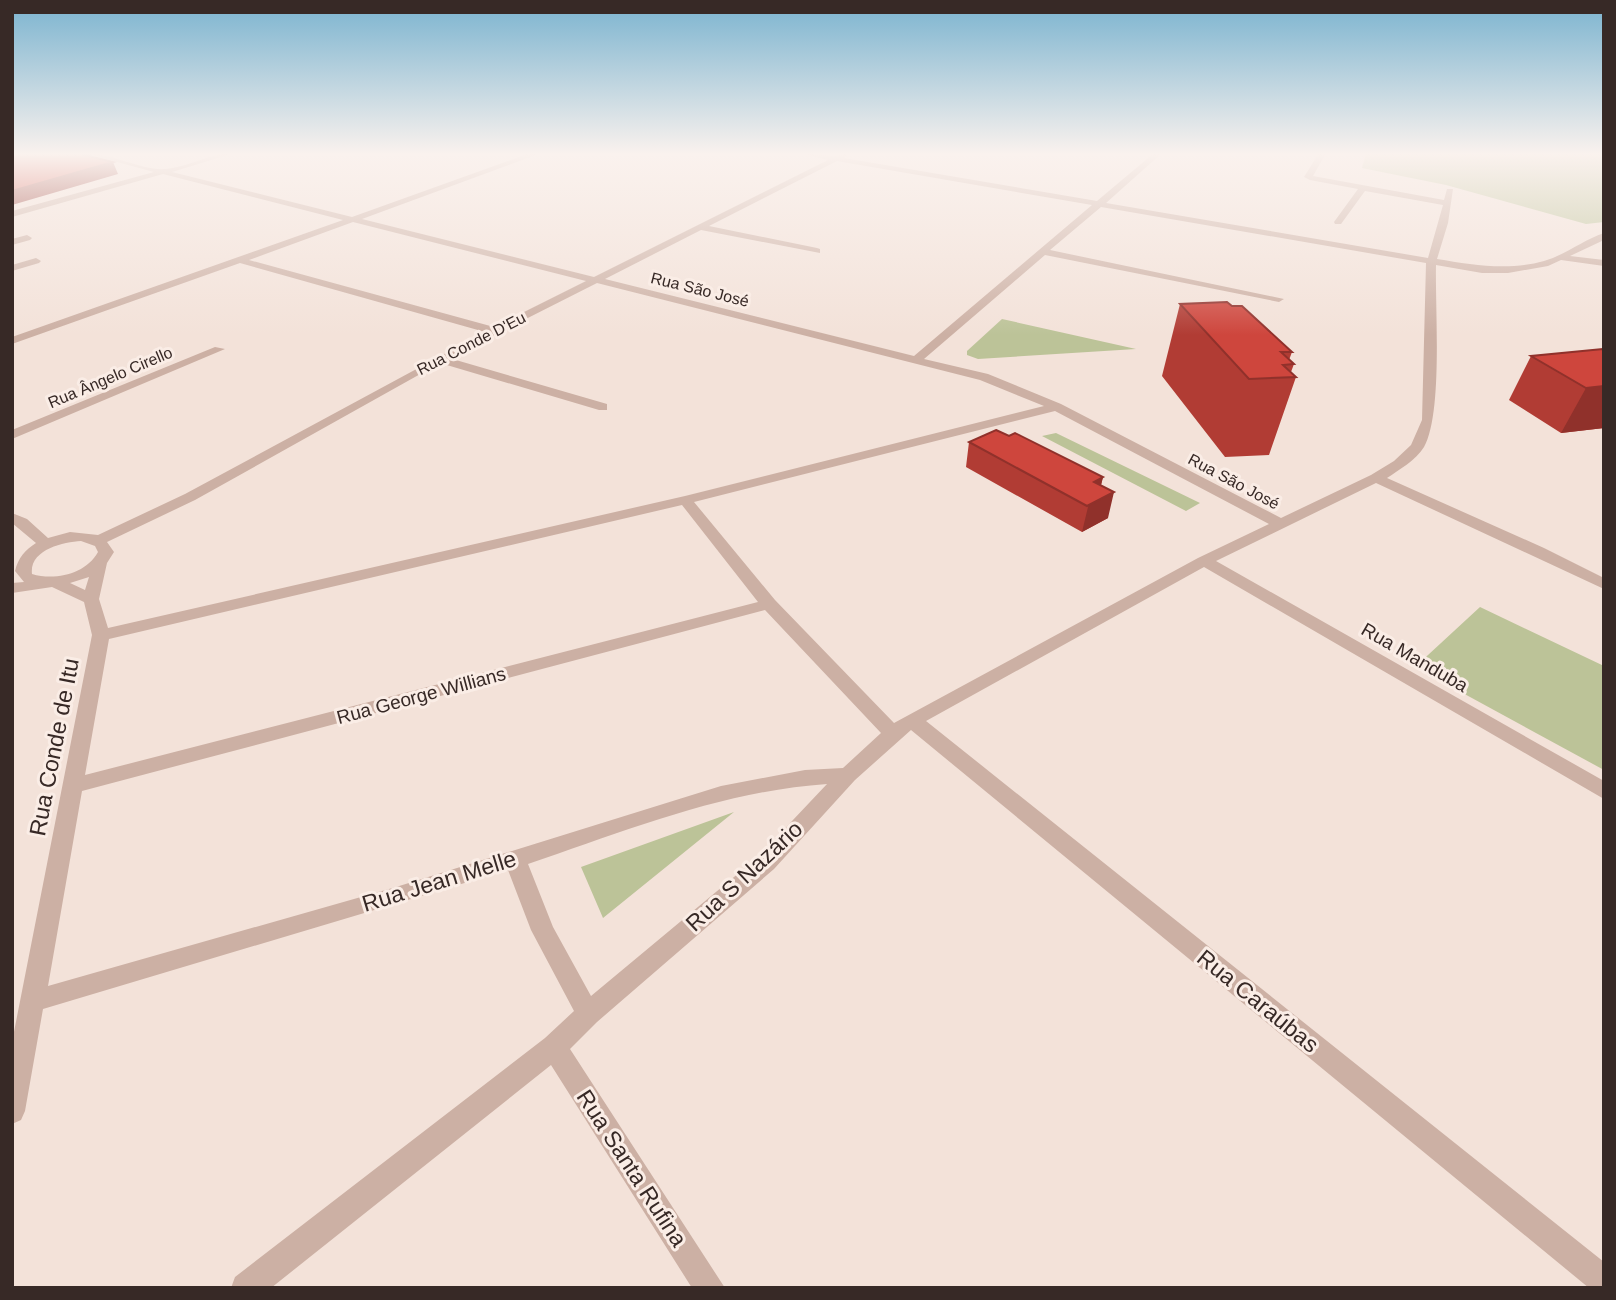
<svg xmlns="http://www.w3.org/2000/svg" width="1616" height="1300" font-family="Helvetica,sans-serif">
  <rect width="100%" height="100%" fill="#f3e2d9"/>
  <!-- green -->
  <path fill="#bcc398" d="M1366,153H1604V222L1586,224L1446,185L1362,168Z
    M1002,319L1136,349L978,359L967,355V351Z
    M1056,433L1200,503L1186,511L1042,436Z
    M1480,607L1604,666V770L1415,667Z
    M734,812L603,918L581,867Z"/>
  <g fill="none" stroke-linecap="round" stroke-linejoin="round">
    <!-- minor -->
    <path fill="#ccb0a4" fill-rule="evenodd" d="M84,153C109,153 145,171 165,169C189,167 210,153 234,153L172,172L352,217L530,153H541L362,219L594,277L828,160L800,153L835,156L850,153L844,158L1097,201L1154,153H1162L1106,203L1428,258L1443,205L1365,191L1341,224H1335L1334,222L1358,189L1310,180L1304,177L1319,153H1326L1313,176L1444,200L1447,189H1453L1448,223L1437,259C1473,265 1508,271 1544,261C1565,255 1583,240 1604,233V240L1570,256L1604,260V266L1561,260L1548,266L1508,273H1482L1436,265C1435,308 1443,413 1424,447C1416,460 1399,470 1387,478L1544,548L1604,578V589L1376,483L1216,561L1604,781V799L1204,567L926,721L1604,1262V1288H1589L911,730L855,780L774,869L597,1022L570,1049L725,1288H692L551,1065L271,1288H231L235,1277L545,1038L574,1011L531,930L508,870L43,1009L25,1111L21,1120L12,1124V1042L92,635L84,602L52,587L12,593V583L24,582L15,571C18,558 25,550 36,543L12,523V513L27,519L48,538L70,532L98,535L185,494L485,332L240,263L12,344V337L343,220L163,174L12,217V211L154,172ZM837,161L1092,205L914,356L605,279L701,230L820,253V249L817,248L709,226ZM1101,207L1426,263L1422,420L1411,445L1394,461L1371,475L1281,518L1061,404L988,374L924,359L1045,255L1279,302L1284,299L1050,250ZM353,222L586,281L494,327L249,260ZM597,283L980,380L1044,406L685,496L108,628L99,599L107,563L114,552L107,542L195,500L440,363L599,410H607V404L449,358ZM1055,411L1269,524L1198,558L894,723L775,600L694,502ZM682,505L758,602L85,775L109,639ZM81,541L95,546L98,552C86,574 55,581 32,574C29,550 63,542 81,541ZM89,577L85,590L70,583ZM765,610L881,733L843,768L805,770L721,786L396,887L48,986L82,791ZM827,784L758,857L591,996L553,927L528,864C626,831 723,791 827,784Z
      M27,235L32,238L30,240L12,245V239Z
      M36,258L41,261L39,263L12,271V265Z
      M215,347L225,349L12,439V430Z"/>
  </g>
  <!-- wall -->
  <path fill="#b13c34" d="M1180,304L1232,306L1292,352L1289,360L1294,364L1291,372L1296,377L1269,455L1225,457L1162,376Z
    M1603,349L1604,428L1561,433L1509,400L1531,356Z
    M1009,436L1103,477L1101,485L1108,518L1082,532L966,467L969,442Z"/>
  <!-- shaded-wall -->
  <path fill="#90312b" d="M113,162L118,174L12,205V191Z
    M1604,386V428L1561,433L1586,388Z
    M1103,477L1097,501L1114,492L1108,518L1082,532L1094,482Z"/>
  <!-- building -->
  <path fill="#ce463d" stroke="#90312b" stroke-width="2" d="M12,153H91L85,155L113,162L12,191Z
    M1227,302L1232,306H1242L1292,352H1281L1294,364L1283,365L1296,377L1249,379L1180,304Z
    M1603,349H1604V386L1586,388L1531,356Z
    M996,430L1009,436L1015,433L1103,477L1094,482L1114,492L1087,506L969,442Z"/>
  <!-- sky -->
  <linearGradient id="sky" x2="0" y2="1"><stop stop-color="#7ab3cf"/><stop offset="0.46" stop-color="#faf2ee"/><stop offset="1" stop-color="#faf2ee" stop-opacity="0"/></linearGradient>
  <rect width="1616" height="335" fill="url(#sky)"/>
  <g text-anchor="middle" stroke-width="6" stroke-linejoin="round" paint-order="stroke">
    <!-- far-street labels -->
    <g font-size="16" fill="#372926" stroke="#faede6">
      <text transform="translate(700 289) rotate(14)" y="6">Rua São José</text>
      <text transform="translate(471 343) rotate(-27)" y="6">Rua Conde D'Eu</text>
      <text transform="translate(110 377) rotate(-23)" y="6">Rua Ângelo Cirello</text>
      <text transform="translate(1234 481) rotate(28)" y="6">Rua São José</text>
    </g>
    <!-- street labels -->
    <g font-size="19" fill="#372926" stroke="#faede6">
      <text transform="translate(1415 657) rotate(30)" y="7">Rua Manduba</text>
      <text transform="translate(421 695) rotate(-15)" y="7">Rua George Willians</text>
    </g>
    <!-- near-street labels -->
    <g font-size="23" fill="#372926" stroke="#faede6">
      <text transform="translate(54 747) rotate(-79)" y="8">Rua Conde de Itu</text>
      <text transform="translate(744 876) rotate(-43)" y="8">Rua S Nazário</text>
      <text transform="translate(439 881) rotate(-17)" y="8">Rua Jean Melle</text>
      <text transform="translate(1258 1001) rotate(39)" y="8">Rua Caraúbas</text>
      <text transform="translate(632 1168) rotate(57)" y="8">Rua Santa Rufina</text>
    </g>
  </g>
  <!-- border -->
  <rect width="1616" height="1300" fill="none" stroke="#372926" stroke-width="28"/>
</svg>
